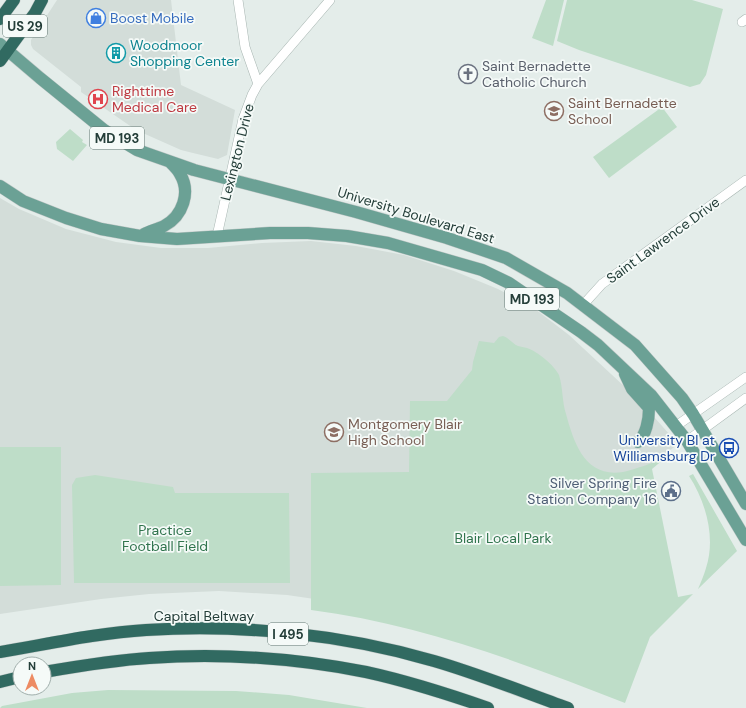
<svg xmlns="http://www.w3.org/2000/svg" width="746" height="708" font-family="'DM Sans',sans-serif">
  <rect width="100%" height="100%" fill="#e4edea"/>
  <!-- built -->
  <path fill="#d3ddd9" d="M57,0H171L181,85L235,110L227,155L218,159L193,153L181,150L136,130L81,92V87L33,49L31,45V40Z
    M0,198L19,209L66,229L116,242L161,248H208L262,243L311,241L356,246L404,255L454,271L498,289L535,309L569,335L639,400L678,444L650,466L342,603L287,595L219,591L149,594L101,599L0,614Z"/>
  <!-- green -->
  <path fill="#beddc8" d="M546,0H564L553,46L532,38Z
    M567,0H692L723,9L706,75L700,84L690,87L579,50L557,41Z
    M662,107L677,127L609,178L593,157Z
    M70,129L83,140L82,142L87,145L73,161L57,149L56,142Z
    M503,336C509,338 513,344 518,346C521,347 524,347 527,348C537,351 555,366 559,375C563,387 562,402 566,414C574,443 585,478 623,472C637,469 651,463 664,459L652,469L678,597L693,594L650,637L625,703C523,663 420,624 311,610V473L409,472L410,401H447L472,370L473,362L479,341L494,343L499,337Z
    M0,447H61V585L0,586Z
    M693,474L737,551L698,589C701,582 704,575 706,568C716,538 706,502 689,476Z
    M95,475L173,487L175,493H289L290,583H74L72,485L76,478Z
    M108,690L236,691L289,695L367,708H0L2,706L72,693Z"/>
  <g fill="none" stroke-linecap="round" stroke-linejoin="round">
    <defs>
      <path id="minor" d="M238,0L245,47L258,84
        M742,22L746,19
        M217,236L243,119L252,95L258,84L330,0
        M583,305L602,284L746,180
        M676,426L746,377
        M687,441L746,398"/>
      <path id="major" d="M0,44L40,78L104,130L137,150L194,170L356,212L447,238L506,258L567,293L635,345L682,398L693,414L746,504
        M0,186L23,201L66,218L101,229L140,236L177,239L270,233H308L347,236L388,243L482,270L509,283L581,332L598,345L651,395L687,441L746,540
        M144,234C150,231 158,229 164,226C183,216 191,192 180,174C178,170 174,166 170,162
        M625,374L632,389L649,408C649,420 646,435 638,442"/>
      <path id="highway" d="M0,19L14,0
        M0,61L35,13L42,0
        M0,652C48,644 97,633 146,630C241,624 342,634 434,661C479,674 523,692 568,708
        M44,672C79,666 114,660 149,658C221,653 295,658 366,672C407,681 448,694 488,708
        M0,682L20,677"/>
    </defs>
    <!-- minor casing -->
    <use href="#minor" stroke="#a7b5b1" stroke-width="10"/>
    <!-- major casing -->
    <use href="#major" stroke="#c2c9c8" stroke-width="13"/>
    <!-- highway casing -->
    <use href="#highway" stroke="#c2c9c8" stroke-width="13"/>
    <!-- minor -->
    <use href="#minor" stroke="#fff" stroke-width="9"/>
    <!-- major -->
    <use href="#major" stroke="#6ba195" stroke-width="12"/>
    <!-- highway -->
    <use href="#highway" stroke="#316a61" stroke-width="12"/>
  </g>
  <!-- icons -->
  <defs>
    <symbol id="shop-ring" viewBox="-11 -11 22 22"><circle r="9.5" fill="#f5faf8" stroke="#3f7fe0" stroke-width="1.5"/><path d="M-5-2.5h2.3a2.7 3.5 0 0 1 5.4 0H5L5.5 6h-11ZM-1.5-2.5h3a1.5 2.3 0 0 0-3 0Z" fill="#3f7fe0"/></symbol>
    <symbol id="building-ring" viewBox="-11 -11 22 22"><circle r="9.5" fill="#f5faf8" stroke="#0f9aa8" stroke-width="1.5"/><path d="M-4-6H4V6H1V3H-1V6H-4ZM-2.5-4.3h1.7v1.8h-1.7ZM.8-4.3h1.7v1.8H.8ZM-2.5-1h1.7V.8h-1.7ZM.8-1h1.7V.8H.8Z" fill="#0f9aa8"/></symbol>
    <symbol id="church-ring" viewBox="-11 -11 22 22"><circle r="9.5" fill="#f5faf8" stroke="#6b7280" stroke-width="1.5"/><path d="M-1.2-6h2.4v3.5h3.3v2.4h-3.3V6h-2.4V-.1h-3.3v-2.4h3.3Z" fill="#6b7280"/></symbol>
    <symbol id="hospital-ring" viewBox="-11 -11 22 22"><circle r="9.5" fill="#f5faf8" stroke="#e0444e" stroke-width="1.5"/><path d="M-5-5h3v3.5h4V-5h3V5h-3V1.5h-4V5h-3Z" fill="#e0444e"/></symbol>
    <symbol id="school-ring" viewBox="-11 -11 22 22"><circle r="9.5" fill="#f5faf8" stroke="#8d6e63" stroke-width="1.5"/><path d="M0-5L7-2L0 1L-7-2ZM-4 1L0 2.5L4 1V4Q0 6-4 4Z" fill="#8d6e63"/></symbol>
    <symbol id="bus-ring" viewBox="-11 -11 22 22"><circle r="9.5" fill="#f5faf8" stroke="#1a4fb4" stroke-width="1.5"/><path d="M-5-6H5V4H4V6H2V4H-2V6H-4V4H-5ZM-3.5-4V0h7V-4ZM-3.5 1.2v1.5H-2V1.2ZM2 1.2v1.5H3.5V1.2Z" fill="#1a4fb4"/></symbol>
    <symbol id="civic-ring" viewBox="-11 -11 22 22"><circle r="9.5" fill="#f5faf8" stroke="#5c6f8a" stroke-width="1.5"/><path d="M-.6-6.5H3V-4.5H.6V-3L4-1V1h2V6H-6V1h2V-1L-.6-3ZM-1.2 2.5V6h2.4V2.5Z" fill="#5c6f8a"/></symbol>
  </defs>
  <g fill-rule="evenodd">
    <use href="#shop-ring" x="85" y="7" width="22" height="22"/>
    <use href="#building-ring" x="105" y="42" width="22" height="22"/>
    <use href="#church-ring" x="457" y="63" width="22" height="22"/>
    <use href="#hospital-ring" x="87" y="88" width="22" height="22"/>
    <use href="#school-ring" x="543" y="100" width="22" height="22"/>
    <use href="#school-ring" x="323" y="421" width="22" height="22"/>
    <use href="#bus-ring" x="718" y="437" width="22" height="22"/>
    <use href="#civic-ring" x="660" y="480" width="22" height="22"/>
  </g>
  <g text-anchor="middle" stroke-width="3.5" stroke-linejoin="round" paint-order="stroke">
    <!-- shield labels -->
    <g fill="#f5faf8" stroke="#637672" stroke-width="1">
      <rect x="3" y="15" width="44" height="22" rx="3"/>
      <rect x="90" y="127" width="54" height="22" rx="3"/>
      <rect x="505" y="288" width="54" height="22" rx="3"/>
      <rect x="268" y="623" width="40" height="22" rx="3"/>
    </g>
    <g font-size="13" font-weight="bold" fill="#243e39">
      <text x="25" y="31">US 29</text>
      <text x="117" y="143">MD 193</text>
      <text x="532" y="304">MD 193</text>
      <text x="288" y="639">I 495</text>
    </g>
    <!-- shop labels -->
    <g font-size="14" fill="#366cbe" stroke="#f5faf8" text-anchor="start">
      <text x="110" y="23">Boost Mobile</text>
    </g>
    <!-- culture labels -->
    <g font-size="14" fill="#0d838f" stroke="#f5faf8" text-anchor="start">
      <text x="130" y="50">Woodmoor<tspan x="130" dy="16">Shopping Center</tspan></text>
    </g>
    <!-- worship labels -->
    <g font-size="14" fill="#5b616d" stroke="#f5faf8" text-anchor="start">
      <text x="482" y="71">Saint Bernadette<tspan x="482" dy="16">Catholic Church</tspan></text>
    </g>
    <!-- health labels -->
    <g font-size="14" fill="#be3a42" stroke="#f5faf8" text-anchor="start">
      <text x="112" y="96">Righttime<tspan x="112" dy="16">Medical Care</tspan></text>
    </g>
    <!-- education labels -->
    <g font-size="14" fill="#785e54" stroke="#f5faf8" text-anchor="start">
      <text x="568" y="108">Saint Bernadette<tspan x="568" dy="16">School</tspan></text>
      <text x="348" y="429">Montgomery Blair<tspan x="348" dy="16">High School</tspan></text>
    </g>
    <!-- street labels -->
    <g font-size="14" fill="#243e39" stroke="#f5faf8">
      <text transform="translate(237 152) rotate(-76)" y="5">Lexington Drive</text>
      <text transform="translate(416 215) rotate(17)" y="5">University Boulevard East</text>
      <text transform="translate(663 240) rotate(-36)" y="5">Saint Lawrence Drive</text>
      <text x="204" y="621">Capital Beltway</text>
    </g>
    <!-- transit labels -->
    <g font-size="14" fill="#164399" stroke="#f5faf8" text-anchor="end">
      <text x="715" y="445">University Bl at<tspan x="715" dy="16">Williamsburg Dr</tspan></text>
    </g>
    <!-- service labels -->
    <g font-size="14" fill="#4e5e75" stroke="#f5faf8" text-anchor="end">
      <text x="657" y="488">Silver Spring Fire<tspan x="657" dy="16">Station Company 16</tspan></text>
    </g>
    <!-- park labels -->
    <g font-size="14" fill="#30744d" stroke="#f5faf8">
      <text x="165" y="535">Practice<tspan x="165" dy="16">Football Field</tspan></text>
      <text x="503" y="543">Blair Local Park</text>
    </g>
  </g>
  <!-- north arrow -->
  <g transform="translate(32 676)"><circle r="19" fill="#f5faf8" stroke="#a1afac"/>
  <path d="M0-3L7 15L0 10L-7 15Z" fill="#ed8b63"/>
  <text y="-6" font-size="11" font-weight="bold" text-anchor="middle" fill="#243e39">N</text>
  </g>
</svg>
